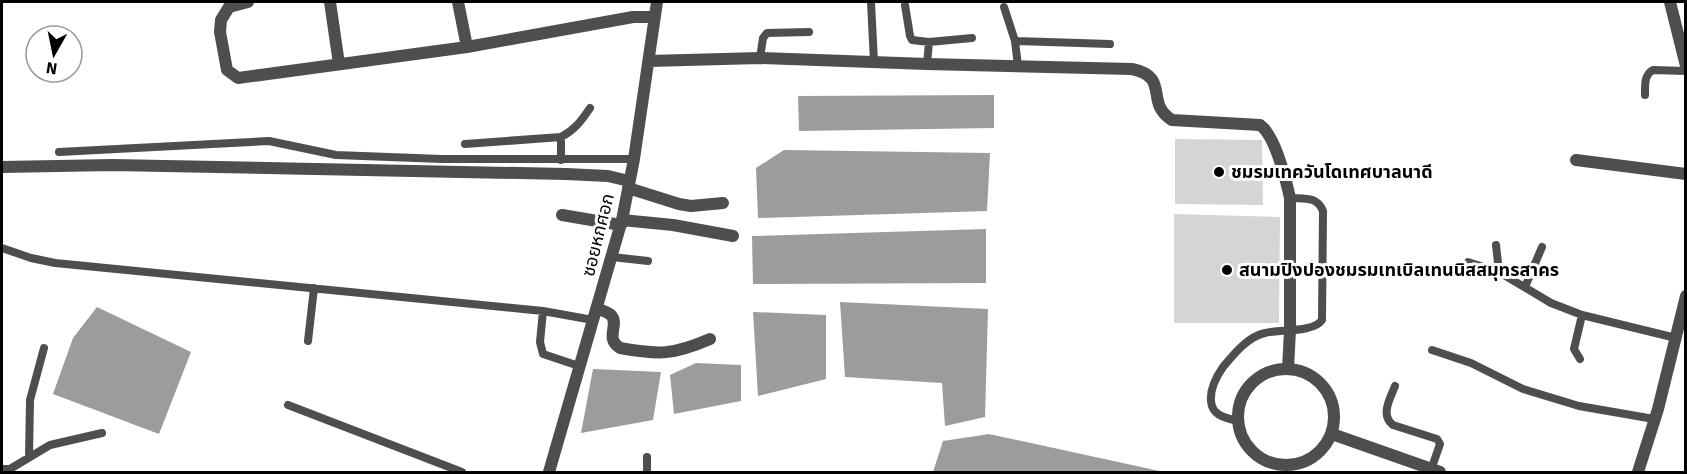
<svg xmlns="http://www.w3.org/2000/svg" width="1687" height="474" font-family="Signika,'Noto Sans Thai',sans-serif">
  <rect width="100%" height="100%" fill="#fff"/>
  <!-- green -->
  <path fill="#d5d5d5" d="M1175,139L1262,140L1263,205L1175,204Z
    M1174,214L1280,217L1279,323H1174Z"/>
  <!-- water -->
  <path fill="#9c9c9c" d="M994,95V128L799,131L798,96Z
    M784,150L990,153L987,211L758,218L756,168Z
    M986,229V283L753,284L752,236Z
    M840,302L988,309L985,417L945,426L942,383L845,377Z
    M97,307L191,352L159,434L53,394L73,338Z
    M753,312L826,315V379L758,396Z
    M696,363L741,365V401L674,414L670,375Z
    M593,369L661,372L653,420L581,433Z
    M989,434L1164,472H933L943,441Z"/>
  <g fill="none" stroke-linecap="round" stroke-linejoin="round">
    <!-- lane -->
    <path stroke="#4e4e4e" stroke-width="8" d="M871,2L874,62
      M905,5L910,36L912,40L929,42L972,38
      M1004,7L1015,41L1110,44
      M1015,41L1018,66
      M760,58L763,38L767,33L809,32
      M927,64L929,42
      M1645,95C1645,85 1644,75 1653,70L1686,71
      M561,137V160
      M465,144L561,137C575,130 581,121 590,108
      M59,152L269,141L336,155L442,159H634
      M1496,245L1499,272
      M2,248L31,258L55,263L543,311L593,320
      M612,257L648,261
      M1468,262L1499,272L1551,303L1582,315L1676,338
      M1525,287L1542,247
      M543,311L540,342L543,354L579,366
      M308,341L314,288
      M1432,350L1471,363L1523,389L1579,406L1654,419
      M1580,359L1574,349L1582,315
      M1395,386C1390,399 1380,415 1393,425L1437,439L1440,444L1431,470
      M288,405L462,472
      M1238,421C1226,418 1212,416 1211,401C1210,389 1216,377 1223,367C1234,354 1247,337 1265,333C1280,329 1313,333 1322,320L1323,211C1317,196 1304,199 1290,198
      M29,457L30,400L44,348
      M2,469H10L50,445L102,433
      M647,472V457"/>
    <!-- street -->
    <path stroke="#4e4e4e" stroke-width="12" d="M248,2L229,7L221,20L220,32L227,70L238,78L467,47L633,17H655
      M330,2L339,64
      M458,2L467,47
      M1670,2L1686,66
      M649,61L760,58L927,64L1132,69C1171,77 1144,103 1172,120L1260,125C1275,135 1286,180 1290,198V330L1288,369
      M1576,160L1686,174
      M2,167L113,165L566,174L608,176L629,181
      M628,188L679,204L691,206L723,203
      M562,215L621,225
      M622,220L673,225L733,236
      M597,308C600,310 608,312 611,315C620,325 604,338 620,348C659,355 673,355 710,339
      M1238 417a48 48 0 1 1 96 0a48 48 0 1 1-96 0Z
      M1332,434L1440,472
      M549,472L622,220L634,159L657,2
      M1638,472L1658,409L1686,296"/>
  </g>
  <!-- markers -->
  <g fill="#000" stroke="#fff" stroke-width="2">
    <circle cx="1219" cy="172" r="6"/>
    <circle cx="1227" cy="270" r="6"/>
  </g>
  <g text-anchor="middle" stroke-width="6" stroke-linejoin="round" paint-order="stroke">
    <!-- poi labels -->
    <g font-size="18" font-weight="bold" fill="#000" stroke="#fff" text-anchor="start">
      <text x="1231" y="178">ชมรมเทควันโดเทศบาลนาดี</text>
      <text x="1239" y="276">สนามปิงปองชมรมเทเบิลเทนนิสสมุทรสาคร</text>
    </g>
    <!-- street labels -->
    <g font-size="18" fill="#000" stroke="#fff">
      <text transform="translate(598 235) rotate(-76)" y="6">ซอยหกศอก</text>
    </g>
  </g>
  <!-- border -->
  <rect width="1687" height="474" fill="none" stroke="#000000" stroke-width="6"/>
  <!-- north arrow -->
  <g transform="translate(54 54) rotate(189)"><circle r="28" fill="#ffffff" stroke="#999999" stroke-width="1.5"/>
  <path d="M0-4.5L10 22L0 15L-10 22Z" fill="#000000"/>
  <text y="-9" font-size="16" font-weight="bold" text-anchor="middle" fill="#000000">N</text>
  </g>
</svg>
